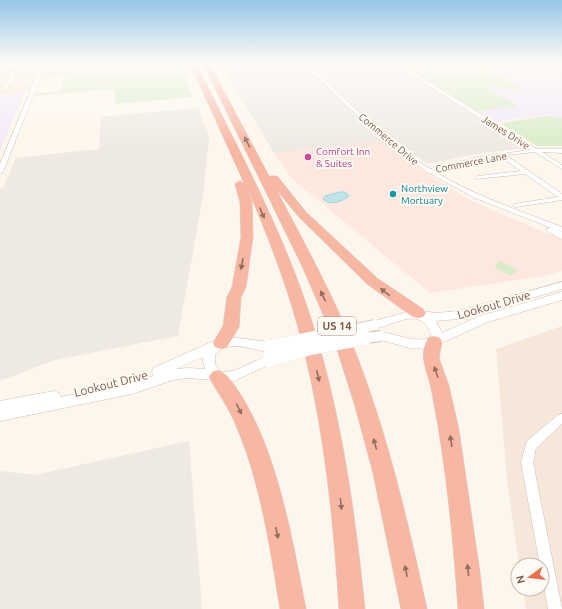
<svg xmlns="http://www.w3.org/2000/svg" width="562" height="609" font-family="Ubuntu,sans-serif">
  <rect width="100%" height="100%" fill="#fdf6ec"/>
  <!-- residential -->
  <path fill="#f5e8da" d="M0,63H42L29,92L0,95Z
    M562,326V609H526L523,589H542V565H519L507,480L496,349Z"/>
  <!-- commercial -->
  <path fill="#fde8e0" d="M384,140L424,172L470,200L562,240V271L545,276L430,293L291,178L274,153Z"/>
  <!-- industrial -->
  <path fill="#efe9e4" d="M220,63H406L402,64L534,147L482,153L427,164L394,139L274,153Z
    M198,108L209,137L203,196L178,336L55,360L0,381V188H3L16,158L99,149L101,117Z
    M189,441L202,609H0V471L35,475Z"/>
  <!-- education -->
  <path fill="#f3e8fa" d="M562,63V118L546,115L494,122L401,64Z
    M25,93L10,127L0,151V95Z"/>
  <!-- green -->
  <path fill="#d8ecc9" d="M47,63H180L193,97L115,104V89L34,96L35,93L61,91L65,76L41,78Z
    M435,63H474L521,87L488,89L518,106L477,111L405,66Z
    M547,116L562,118V146H537L500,123Z
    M500,261L517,270L511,276L494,267Z"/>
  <!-- water -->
  <path fill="#bfe3e8" stroke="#a5d3da" d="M339,192H345L349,196C342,202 329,206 323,199L325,196Z"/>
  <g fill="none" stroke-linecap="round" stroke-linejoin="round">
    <defs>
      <path id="minor" d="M379,63H398L537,149H562V153L542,152L562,165V169L535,152L506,155L562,194V200L516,207L514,206V204L558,197L525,174L476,179L475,178L478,176L521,171L500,156L426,172V170L478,157L531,150L394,64L312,71L310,70Z
        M40,70L41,72L15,74L7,89L0,91V89L4,87L12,74L0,75V73Z
        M562,414V424L536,448L533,462L562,609H548L542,575V565H540L521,462L527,441L558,415Z"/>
      <path id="tertiary" d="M42,63H46L3,172L0,174V164Z
        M302,63H307C347,100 385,141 432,170C472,195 518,210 562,227V232L475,198L427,172L378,135Z"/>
      <path id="secondary" d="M551,227L562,232V239L548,232L546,230Z
        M562,282V289L559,290L458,319L436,321L442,333L480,316L562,292V300L488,322L428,349L410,348L377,339L375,336L377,333L381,332C397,334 416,344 432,337C423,305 397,323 375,329L371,328L369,325L371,322L414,310L436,313L458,311Z
        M229,337L269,342L273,344L275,347L273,350L269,352C251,350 228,338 215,355V364L220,371C232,376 256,359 269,355L273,357L275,360L273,363L234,381L223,383L214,380L188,378L173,380L132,394L0,421V401L54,391L59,393L61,397L132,382L154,376L152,372L153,368L218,339ZM202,357L205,369L188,368L176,369Z"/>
      <path id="motorway" d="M190,63H196C238,149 285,234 313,325C342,417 355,513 365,609H339C333,513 323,417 297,324C284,277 266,232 247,187L252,202L253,237L246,287L241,297L239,327L227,347L221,349L215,347L213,343L223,326L227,297L232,287L241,237L240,202L235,184L240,181L244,183Z
        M203,63H209L269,176H277L306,212L377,278L423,309L426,313L423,317L418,318L413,317L367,284L298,216L276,189C299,233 324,278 344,324C383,415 406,512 427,609H401L373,473L355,406L334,340L302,266Z
        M434,336L440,338L442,342L439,358L449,386L459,430L480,573L484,609H458C453,537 446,464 432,393C429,373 417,357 428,338Z
        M218,370C226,373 230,379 235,386C277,446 292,538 306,609H280C270,548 261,485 237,428C230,409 218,394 209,377L212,372Z"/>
    </defs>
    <!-- minor casing -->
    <use href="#minor" stroke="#d1beb0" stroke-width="1"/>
    <!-- tertiary casing -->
    <use href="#tertiary" stroke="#d1beb0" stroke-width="1"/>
    <!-- secondary casing -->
    <use href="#secondary" stroke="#d6c0b0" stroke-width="1"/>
    <!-- motorway casing -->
    <use href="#motorway" stroke="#dad1cd" stroke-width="1"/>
    <!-- minor -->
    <use href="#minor" fill="#fff" fill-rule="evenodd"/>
    <!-- tertiary -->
    <use href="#tertiary" fill="#fff" fill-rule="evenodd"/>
    <!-- secondary -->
    <use href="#secondary" fill="#fff" fill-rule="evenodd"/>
    <!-- motorway -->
    <use href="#motorway" fill="#f7b7a3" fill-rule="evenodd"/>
    <defs>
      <path id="secondary-bridge-far1" d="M309,339L375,325
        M357,339L381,336"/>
      <path id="secondary-bridge" d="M269,347L314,338
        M269,360L310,348L365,338"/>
    </defs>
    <!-- secondary-bridge-far1 casing -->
    <use href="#secondary-bridge-far1" stroke="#d6c0b0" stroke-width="12" stroke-linecap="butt"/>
    <!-- secondary-bridge casing -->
    <use href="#secondary-bridge" stroke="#d6c0b0" stroke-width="14" stroke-linecap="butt"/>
    <!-- secondary-bridge-far1 -->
    <use href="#secondary-bridge-far1" stroke="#fff" stroke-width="10"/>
    <!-- secondary-bridge -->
    <use href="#secondary-bridge" stroke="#fff" stroke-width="14"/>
  </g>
  <!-- one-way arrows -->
  <defs><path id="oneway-solid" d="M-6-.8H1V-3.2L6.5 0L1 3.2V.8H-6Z"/></defs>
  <g fill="#936e5e">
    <use href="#oneway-solid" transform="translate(247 142) rotate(-118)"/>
    <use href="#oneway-solid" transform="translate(262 213) rotate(67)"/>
    <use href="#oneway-solid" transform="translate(242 264) rotate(100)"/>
    <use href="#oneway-solid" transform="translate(385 292) rotate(-142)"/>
    <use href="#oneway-solid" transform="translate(323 296) rotate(-115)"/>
    <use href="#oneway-solid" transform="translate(436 372) rotate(-109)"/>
    <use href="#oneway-solid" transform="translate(318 376) rotate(77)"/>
    <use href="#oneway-solid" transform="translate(239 409) rotate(64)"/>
    <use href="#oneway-solid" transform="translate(451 441) rotate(-99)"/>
    <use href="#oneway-solid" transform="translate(375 444) rotate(-105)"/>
    <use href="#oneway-solid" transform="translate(341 504) rotate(84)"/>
    <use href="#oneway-solid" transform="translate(277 533) rotate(78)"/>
    <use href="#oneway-solid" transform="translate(468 570) rotate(-96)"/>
    <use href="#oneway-solid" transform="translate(406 571) rotate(-102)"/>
  </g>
  <!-- sky -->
  <linearGradient id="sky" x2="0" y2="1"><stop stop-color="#97c7e8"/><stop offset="0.42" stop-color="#fefbf6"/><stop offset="1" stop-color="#fefbf6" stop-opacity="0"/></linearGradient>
  <rect width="562" height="149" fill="url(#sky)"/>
  <!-- markers -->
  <circle fill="#d1479c" stroke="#fffaf3" stroke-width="1.5" cx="308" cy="157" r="4"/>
  <circle fill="#0f9aa8" stroke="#fffaf3" stroke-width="1.5" cx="393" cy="194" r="4"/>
  <g text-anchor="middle" stroke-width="4" stroke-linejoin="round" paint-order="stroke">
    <!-- far-street labels -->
    <g font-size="10" fill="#7a5c4d" stroke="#fffaf3">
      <text transform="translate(506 132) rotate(32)" y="4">James Drive</text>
      <text transform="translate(389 139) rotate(40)" y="4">Commerce Drive</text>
      <text transform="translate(471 162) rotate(-11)" y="4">Commerce Lane</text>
    </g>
    <!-- far-hotel labels -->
    <g font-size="10" fill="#b23c85" stroke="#fffaf3" text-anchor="start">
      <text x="316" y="155">Comfort Inn<tspan x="316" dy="12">&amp; Suites</tspan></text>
    </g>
    <!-- far-culture labels -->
    <g font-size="10" fill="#0d838f" stroke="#fffaf3" text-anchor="start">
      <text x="401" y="192">Northview<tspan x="401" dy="12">Mortuary</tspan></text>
    </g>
    <!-- shield labels -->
    <rect fill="#fffaf3" stroke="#a28b7f" stroke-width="1" x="318" y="317" width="38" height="18" rx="3"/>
    <g font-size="11" font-weight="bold" fill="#7a5c4d">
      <text x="337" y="330">US 14</text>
    </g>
    <!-- street labels -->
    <g font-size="12" fill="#7a5c4d" stroke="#fffaf3">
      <text transform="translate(494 305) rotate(-16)" y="4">Lookout Drive</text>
      <text transform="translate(111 384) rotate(-14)" y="4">Lookout Drive</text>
    </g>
  </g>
  <!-- north arrow -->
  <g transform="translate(530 577) rotate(255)"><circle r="19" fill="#fffaf3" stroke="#cabbb1"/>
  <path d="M0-3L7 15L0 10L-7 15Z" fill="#e76f51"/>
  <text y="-6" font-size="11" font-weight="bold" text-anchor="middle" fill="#7a5c4d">N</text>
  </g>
</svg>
